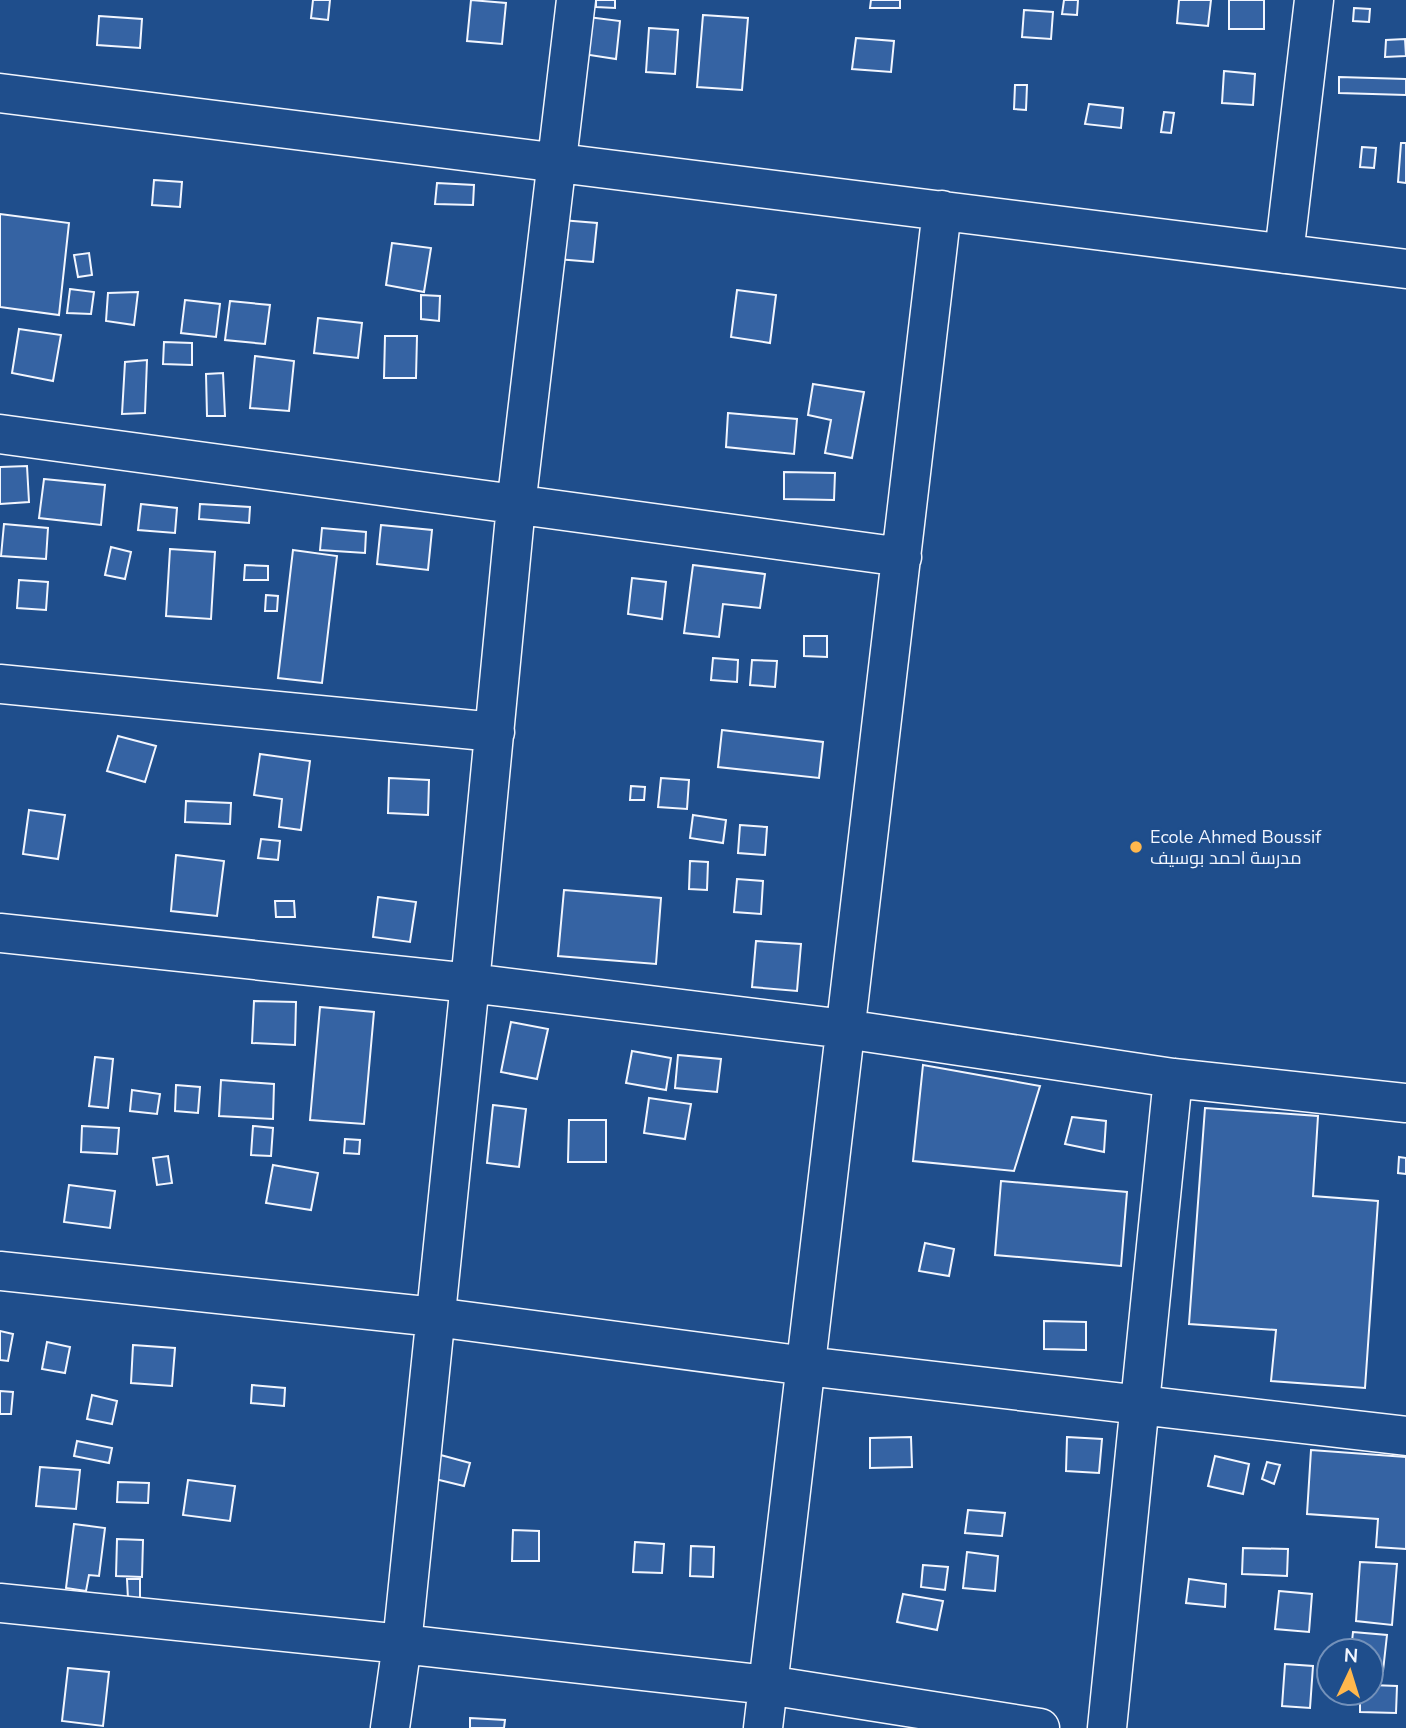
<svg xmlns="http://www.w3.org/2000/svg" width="1406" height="1728" font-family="'Nunito Sans',Cairo,sans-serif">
  <rect width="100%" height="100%" fill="#1f4e8c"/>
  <!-- building -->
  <path fill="#3563a3" stroke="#f2f6ff" stroke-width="2" d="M313,0H330L328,20L311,18Z
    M471,0L506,3L502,44L467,41Z
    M596,0H615V8L596,7Z
    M871,0H900V8H870Z
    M1064,0H1078L1077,15L1062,14Z
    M1179,0H1211L1208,26L1177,23Z
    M1229,0H1264V29H1229Z
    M1354,8L1370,9L1369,22L1353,21Z
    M1024,10L1053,12L1051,39L1022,37Z
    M703,15L748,18L742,90L697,87Z
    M99,16L142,19L140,48L97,45Z
    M588,17L620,21L616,59L583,54Z
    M649,28L678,30L675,74L646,72Z
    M856,38L894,41L891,72L852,69Z
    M1405,39L1406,56L1385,57L1386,40Z
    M1224,71L1255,74L1253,105L1222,103Z
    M1339,77L1406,79V95L1339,93Z
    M1015,85H1027L1026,110L1014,109Z
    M1089,104L1123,108L1121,128L1085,124Z
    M1164,112L1174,113L1171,133L1161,132Z
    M1401,143H1406V183L1398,182Z
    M1362,147L1376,148L1374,168L1360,167Z
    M154,180L182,182L180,207L152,205Z
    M437,183L474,185L473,205L435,204Z
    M0,214L69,223L59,315L0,307Z
    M561,220L597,223L593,262L557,259Z
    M392,243L431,248L424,292L386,285Z
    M89,253L92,275L78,277L74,255Z
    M70,289L94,292L91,314L67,313Z
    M737,290L776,295L770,343L731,337Z
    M138,292L134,325L106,321L108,293Z
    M421,295L440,296L439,321L421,319Z
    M185,300L220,304L216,337L181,333Z
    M230,301L270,305L265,344L225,340Z
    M318,318L362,323L358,358L314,353Z
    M19,329L61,335L53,381L12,373Z
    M385,336H417L416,378H384Z
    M164,342L192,343V365L163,364Z
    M255,356L294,361L289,411L250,408Z
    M147,360L145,413L122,414L125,362Z
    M223,373L225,416H207L206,374Z
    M813,384L864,392L852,458L825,453L831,420L808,415Z
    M728,413L797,419L794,454L726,447Z
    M27,466L29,502L0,504V467Z
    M784,472L835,473L834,500L784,499Z
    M44,479L105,485L101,525L39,518Z
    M141,504L177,508L175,533L138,530Z
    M200,504L250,507L249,523L199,519Z
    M4,524L48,528L46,559L1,556Z
    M381,525L432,530L428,570L377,564Z
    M322,528L366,532L365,553L320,550Z
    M111,547L131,552L125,579L105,575Z
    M170,549L215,552L211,619L166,616Z
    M293,550L337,556L322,683L278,678Z
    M245,565L268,566V580H244Z
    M693,565L765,574L760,608L723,604L719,637L684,633Z
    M632,578L666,582L662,619L628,614Z
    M19,580L48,582L46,610L17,608Z
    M266,595L278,596L277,611H265Z
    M804,636H827V657L804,656Z
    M713,658L738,660L737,682L711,680Z
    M752,660L777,661L775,687L750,685Z
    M722,730L823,742L819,778L718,767Z
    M118,736L156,746L145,782L107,771Z
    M260,754L310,761L301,830L279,827L282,799L254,795Z
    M389,778L429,780L428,815L388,813Z
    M661,778L689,780L687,809L658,807Z
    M631,786L645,787L644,800H630Z
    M186,801L231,803L230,824L185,822Z
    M29,810L65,815L58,859L23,854Z
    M693,815L726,820L723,843L690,838Z
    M740,825L767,827L765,855L738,853Z
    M261,839L280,841L278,860L258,858Z
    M176,855L224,861L217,916L171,911Z
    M690,861L708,862L707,890L689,889Z
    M737,879L763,881L761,914L734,912Z
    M564,890L661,898L656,964L558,956Z
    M378,897L416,902L410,942L373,937Z
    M275,901H294L295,917H276Z
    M756,941L801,944L797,991L752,987Z
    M254,1001L296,1002L295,1045L252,1043Z
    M320,1007L374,1012L364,1124L310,1120Z
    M511,1022L548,1029L537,1079L501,1072Z
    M632,1051L671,1058L666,1090L626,1083Z
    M678,1055L721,1059L717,1092L675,1088Z
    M95,1057L113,1059L108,1108L89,1106Z
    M923,1065L1040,1086L1014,1171L913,1161Z
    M221,1080L274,1084L273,1119L219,1116Z
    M176,1085L200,1087L198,1113L175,1111Z
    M132,1090L160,1094L157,1114L130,1111Z
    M649,1098L691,1104L685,1139L644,1133Z
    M493,1105L526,1109L519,1167L487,1163Z
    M1205,1108L1318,1116L1313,1196L1378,1201L1365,1388L1271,1381L1276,1330L1189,1324Z
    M1072,1117L1106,1121L1104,1152L1065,1144Z
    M569,1120H606V1162H568Z
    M82,1126L119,1128L117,1154L81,1152Z
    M253,1126L273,1128L271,1156L251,1155Z
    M345,1139L360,1140L359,1154L344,1153Z
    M168,1156L172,1183L157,1185L153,1158Z
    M1399,1157L1406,1158V1174L1398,1173Z
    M273,1165L318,1173L311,1210L266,1203Z
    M1001,1181L1127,1192L1121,1266L995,1255Z
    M69,1185L115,1191L110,1228L64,1222Z
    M925,1243L954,1249L949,1276L919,1271Z
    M1044,1321L1086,1322V1350L1044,1349Z
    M0,1331L13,1334L8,1361L0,1360Z
    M47,1342L70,1347L65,1373L42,1369Z
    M133,1345L175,1348L172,1386L131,1383Z
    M252,1385L285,1388L284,1406L251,1403Z
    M0,1391L13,1392L11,1414H0Z
    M92,1395L117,1401L112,1424L87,1419Z
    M911,1437L912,1467L870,1468V1438Z
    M1067,1437L1102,1439L1099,1473L1066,1471Z
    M77,1441L112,1448L109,1463L74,1456Z
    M1311,1450L1406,1457V1549L1376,1547L1378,1519L1307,1514Z
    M437,1454L470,1463L464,1486L431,1478Z
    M1215,1456L1249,1464L1243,1494L1208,1486Z
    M1267,1462L1280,1465L1274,1484L1262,1479Z
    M40,1467L80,1470L76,1509L36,1506Z
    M188,1480L235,1486L230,1521L183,1515Z
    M118,1482L149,1483L148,1503L117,1502Z
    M968,1510L1005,1513L1002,1536L965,1533Z
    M74,1524L105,1528L99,1576L89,1575L86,1591L66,1588Z
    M513,1530L539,1531V1561H512Z
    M117,1539L143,1540L142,1577L116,1576Z
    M635,1542L664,1544L662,1573L633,1572Z
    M691,1546L714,1547L713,1577L690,1576Z
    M1243,1548L1288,1549L1287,1576L1242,1574Z
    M967,1552L998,1556L995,1591L963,1588Z
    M1360,1562L1397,1564L1392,1625L1356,1621Z
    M923,1565L948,1567L945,1590L921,1587Z
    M127,1579H140V1600L128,1599Z
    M1189,1579L1226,1584L1225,1607L1186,1603Z
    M1279,1591L1312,1594L1309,1632L1275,1629Z
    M903,1594L943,1601L937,1630L897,1622Z
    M1353,1632L1387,1635L1383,1671L1371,1670V1651H1351Z
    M1285,1664L1313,1666L1310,1708L1282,1706Z
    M68,1668L109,1672L103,1726L62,1721Z
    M1371,1685L1397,1686L1396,1713L1360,1712V1693H1371Z
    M470,1718L505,1720L504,1728H470Z"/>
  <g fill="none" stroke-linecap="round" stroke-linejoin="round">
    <defs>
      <path id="minor" d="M0,93L1406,269
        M1284,254L1314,0
        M0,434L902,557
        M0,684L495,732
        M0,933L470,983L845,1029L1173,1078L1406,1103
        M0,1271L435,1317L806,1366L1406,1436
        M0,1603L402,1644L768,1685L1040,1728
        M390,1728L402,1644L470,983L516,506L576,0
        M763,1728L942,210
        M1107,1728L1173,1078"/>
    </defs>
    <!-- minor casing -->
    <use href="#minor" stroke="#f2f6ff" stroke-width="41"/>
    <!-- minor -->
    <use href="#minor" stroke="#1f4e8c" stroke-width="38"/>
  </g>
  <!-- markers -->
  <circle fill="#ffb74d" stroke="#1f4e8c" stroke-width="2.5" cx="1136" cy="847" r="7"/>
  <g text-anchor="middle" stroke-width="5" stroke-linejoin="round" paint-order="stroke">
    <!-- poi labels -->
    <g font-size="18" fill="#f2f6ff" stroke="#1f4e8c" text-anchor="start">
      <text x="1150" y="843">Ecole Ahmed Boussif<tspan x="1150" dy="21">مدرسة احمد بوسيف</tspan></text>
    </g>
  </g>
  <!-- north arrow -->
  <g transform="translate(1350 1672) rotate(4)"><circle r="33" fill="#1f4e8c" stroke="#7391ba" stroke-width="2"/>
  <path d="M0-5L12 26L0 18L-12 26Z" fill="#ffb74d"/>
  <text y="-10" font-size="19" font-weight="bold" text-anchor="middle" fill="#f2f6ff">N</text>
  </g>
</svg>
